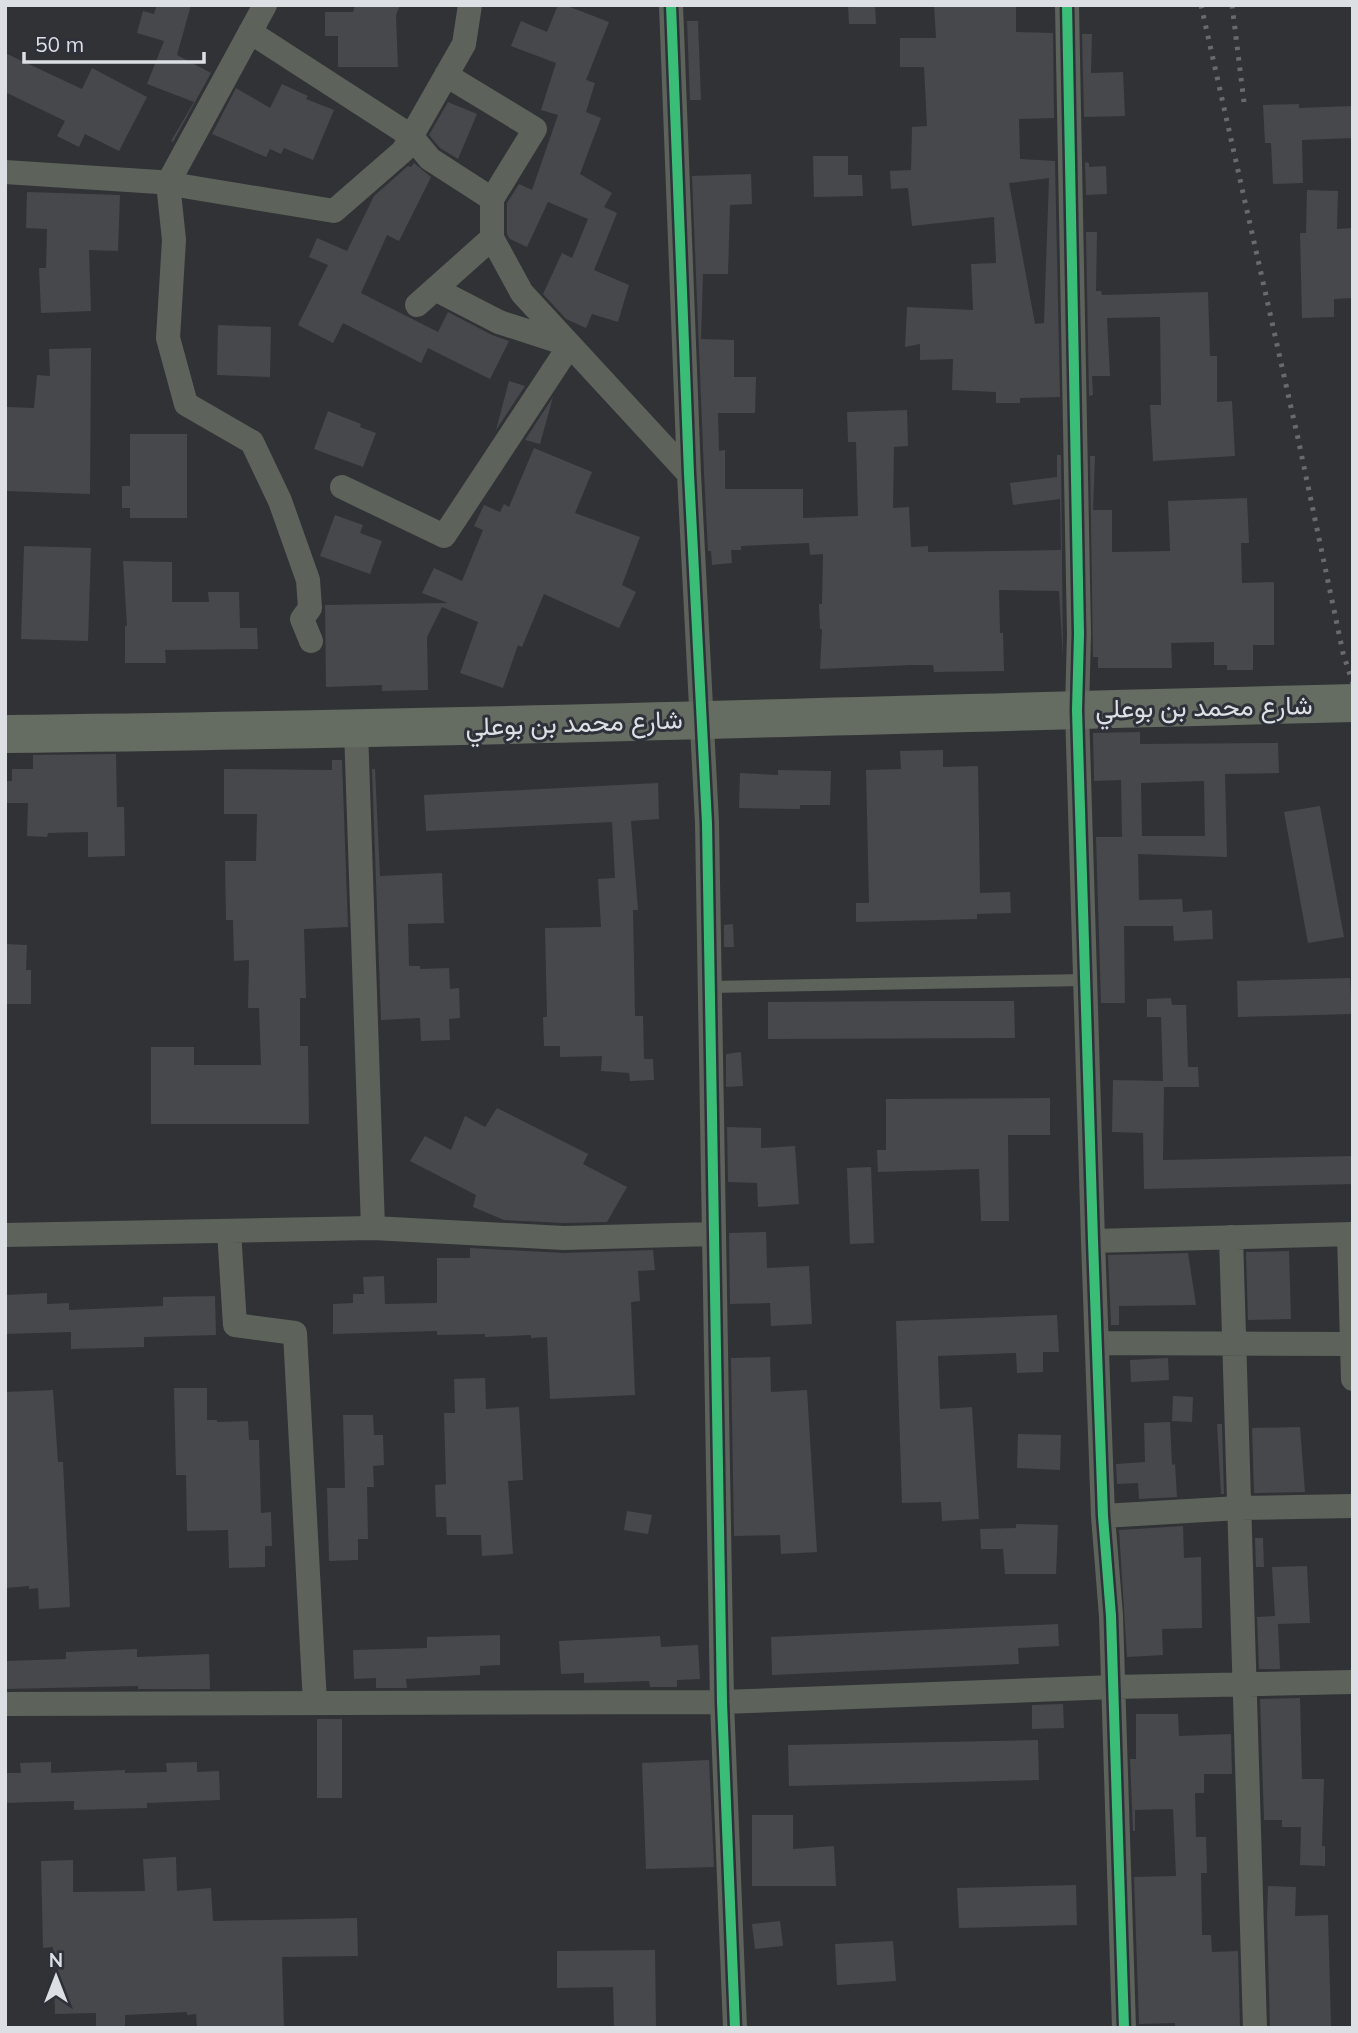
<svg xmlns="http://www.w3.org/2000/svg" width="1358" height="2033" font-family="Mulish,Vazirmatn,sans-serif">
  <rect width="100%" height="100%" fill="#313236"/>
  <!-- building -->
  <path fill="#46484b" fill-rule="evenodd" d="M157,5H191L177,55L211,73L173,142L171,141L194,102L147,84L164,41L137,33L143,11L154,14Z
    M355,5H400L396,15L398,67H338V36H325V12H353Z
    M558,5H565L609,22L586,80L595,83L586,112L601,118L580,174L612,193L604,207L617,213L594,270L629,285L618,322L592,314L586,328L566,319L543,294L562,253L572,258L588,219L548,202L527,247L510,239L507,234V203L519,184L532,190L558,115L541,110L556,63L511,46L521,21L547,32Z
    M848,5H875L876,24H849Z
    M934,5H1016V32L1053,33L1054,118L1019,119L1020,159L1055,161L1060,397L1020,398V403H996V392L952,390L953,359L920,360V344L905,347L907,307L973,310L971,264L996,263L994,217L912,226L908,188L891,189L890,171L911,170L912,127L927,126L924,67H900V38H936ZM1049,178L1044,323L1035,324L1009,183Z
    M687,21H698L701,100H690Z
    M1082,34H1092L1091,73L1123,72L1125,116L1084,117Z
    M5,53L82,89L92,68L147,97L119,151L85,134L79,147L57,136L65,121L5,92Z
    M282,84L308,96L306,99L334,110L313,160L284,148L281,154L270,149L266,157L212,134L236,88L270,108Z
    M448,102L477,114L458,159L440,148L429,135Z
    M1299,104V108L1353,106V138L1302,140L1303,183L1273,184L1271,143H1265L1263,105Z
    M813,156H848V175H862L863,196L814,197Z
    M1085,162L1089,163V167L1106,166L1107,194L1086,195Z
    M414,163L431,177L399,241L387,235L361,293L438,332L448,312L492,335L509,341L490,379L428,348L421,363L343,323L333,343L298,325L328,265L309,257L317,238L347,251L374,196L408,166L411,167Z
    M751,174L752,204L730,205L728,274H703L701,339L734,340V377H756L755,413H718L719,451L725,450V489H803V518L858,516L856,442H848L847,412L907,410L908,446L894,447L893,508L909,507L911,547L928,546V552L1061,550L1060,499L1013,505L1010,483L1057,477V455H1061L1063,658L1059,591L999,590L1000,633H1003L1004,671L934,672L933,665H912L820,669L822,629H820L819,604H822L823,554L810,555L809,543L741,546V550H731L732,563L712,565L711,551H708L704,473L692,176Z
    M1307,190L1338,191L1337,229L1353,228V298L1334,299V317L1302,318L1300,233H1306Z
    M27,192L120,195L118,251L89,250L91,311L41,313L39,268H46L47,229L26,228Z
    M1086,232H1097L1096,291H1101L1102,295L1208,292L1210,356H1217V402L1232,401L1235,456L1153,461L1150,405H1161L1160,317L1107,318L1110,376H1092L1093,395L1089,396Z
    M218,325L271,327L270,377L217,375Z
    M91,348L90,494L5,491L7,407L34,408L37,375L50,376L49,349Z
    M509,381L525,386L496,430Z
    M553,397L540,444L525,440Z
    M328,411L361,424L360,427L376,433L363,467L314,449Z
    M130,434H187V518H130V508H122V486H130Z
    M534,448L592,472L575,513L640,537L622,585L636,592L619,628L544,594L522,647L518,645L503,688L460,673L478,622L442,607L427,637L428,690L382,691V685L326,687L325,605L448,603L422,593L434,568L462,581L483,530L474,526L484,505L500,512L504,504L509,507Z
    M1090,456H1095L1093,510H1112V552L1170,551L1168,501L1247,498L1249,543H1241L1242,583L1274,582V645H1253V670H1227V665H1214V642L1171,643L1172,668H1098V657H1093Z
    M335,515L363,525L360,533L382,541L370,574L320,556Z
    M24,546L91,548L88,641L21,639Z
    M123,561L172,562V602H209L208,592H239L240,628H257L258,649L165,650L166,663H125V626H127Z
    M1140,732V744L1278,743L1279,773L1225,774L1227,857L1138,854L1139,900L1182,899L1183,912L1212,910L1213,939L1174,941L1173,926H1124L1125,1003H1101L1096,837H1122L1121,780L1094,781L1093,733ZM1204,781L1205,836H1142L1141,783Z
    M943,750V767L978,766L980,893L1010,892L1011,913L977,914V919L856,922V903H869L866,770L901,769L900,751Z
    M116,754L117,807H124L125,856L88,857V832L48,833L47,837L27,836L28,803H5V781H12V769H33V755Z
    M332,760H342L348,927L304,929L306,998H300V1046H308L309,1124H151V1047H194V1065H261L259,1008H248L249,960L234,961L233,920H226L225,861H256L257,814H224V769L332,770Z
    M372,769H375L380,876L442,873L444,923L408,924L409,966H420V969L449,968L450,989L459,988L460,1018L449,1019L450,1040L421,1041L420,1018L381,1020Z
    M778,770L831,771L830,805H800V809L739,808L740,773L778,775Z
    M658,783L659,819L631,821L638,910H633L635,1016H643L644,1059H653L654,1080L630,1081L629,1073L601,1071L602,1056L560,1057V1046H544L543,1017H547L545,928L601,927L598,879L615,878L612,822L426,831L424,795Z
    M1320,806L1344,937L1308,943L1284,812Z
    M733,924L734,947H724V925Z
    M5,944L27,945L26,970H31V1004H5Z
    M1350,978L1352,1014L1238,1017L1237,981Z
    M1171,998L1172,1005H1186L1188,1067H1198L1199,1087H1164L1163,1160L1353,1156V1184L1144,1189L1143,1133L1112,1132L1113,1080L1163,1081L1161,1017H1147V999Z
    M932,1001H1014L1015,1038L768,1039V1002Z
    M741,1052L743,1086L726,1087V1054Z
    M1050,1098V1135H1008L1009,1221H981L979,1169L878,1172L877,1150H886V1099Z
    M497,1108L588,1154L583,1164L627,1187L607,1222L564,1223L504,1220L473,1207L476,1195L410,1161L425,1136L451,1150L465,1116L485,1127Z
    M727,1127L761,1128V1148L795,1146L799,1204L758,1207L757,1183L728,1182Z
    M871,1167L874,1243L850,1244L847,1168Z
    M766,1232L767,1268L809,1266L812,1324L771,1326L770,1303L730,1304L729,1233Z
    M470,1248L564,1253L653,1250L655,1270L638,1271L640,1301L631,1302L635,1395L550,1399L547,1337L531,1338V1335L485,1337V1334L437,1335V1331L333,1334V1304L353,1303V1294H364L363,1277L384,1276L385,1304L437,1303V1258H470Z
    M1289,1251L1291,1319L1248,1320L1246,1252Z
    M1188,1253L1196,1305L1119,1306V1325H1111L1108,1255Z
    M47,1293V1304L69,1303V1310L163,1306V1297L215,1296L216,1335L144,1337V1347L71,1349V1332L5,1334V1295Z
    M1057,1315L1059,1352H1043V1372L1017,1373L1016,1353L938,1356L940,1409L972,1407L979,1519L942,1521L941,1502L902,1503L896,1321Z
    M770,1357L771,1392L807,1390L817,1552L781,1554L780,1535L734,1536L731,1358Z
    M1168,1358L1169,1380L1131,1382L1130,1360Z
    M485,1378L486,1409L519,1407L523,1480L508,1481L513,1554L482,1556L481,1535H447L446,1517H436L435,1485L446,1484L444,1413H455L454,1379Z
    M174,1388H207V1420H217V1422L248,1421L249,1440H259L261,1513L271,1512L272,1546H265V1567L229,1568L228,1530L187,1531L186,1475H176Z
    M53,1390L58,1462H63L70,1607L39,1609L38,1588L29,1589V1586L5,1588V1392Z
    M1173,1396L1193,1397L1192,1422L1172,1421Z
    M343,1415H373L374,1435H383L384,1465L373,1466L374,1487H367L368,1539H358V1560L329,1561L327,1488H345Z
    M1170,1422L1172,1465L1175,1464L1177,1497L1139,1499L1138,1483L1117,1484L1116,1464L1145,1462L1144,1423Z
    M1217,1424H1222L1224,1494H1221Z
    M1300,1427L1305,1492L1254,1493L1252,1428Z
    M1018,1434L1061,1435L1060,1470L1017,1468Z
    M627,1511L652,1515L648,1534L624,1530Z
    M1016,1524L1058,1525L1056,1574H1005L1003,1549H981L980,1529L1016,1528Z
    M1183,1526L1184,1558L1201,1557L1202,1628L1162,1629L1163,1655L1127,1657L1119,1530Z
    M1255,1538H1263L1264,1567H1256Z
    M1307,1566L1310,1623L1278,1624L1280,1669H1259L1257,1617L1275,1616L1272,1567Z
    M1058,1624L1059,1646L1018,1648L1019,1664L772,1675L771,1637Z
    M500,1635V1665L480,1666V1675L406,1679L407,1688H376V1678L354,1679L353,1650L427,1648V1637Z
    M660,1636L661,1647L698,1645L700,1679L677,1680V1687H650L649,1681L584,1683V1673L561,1674L559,1641Z
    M137,1649V1657L209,1654L210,1689H138V1686L5,1689V1661L66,1659V1652Z
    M1300,1698L1302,1779H1324L1322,1846H1325V1866L1300,1865L1301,1827H1282V1820H1264L1260,1699Z
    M1063,1704L1064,1728L1032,1729V1705Z
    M1136,1714H1178L1179,1736L1231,1734L1232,1774H1204V1793H1195L1196,1837H1206L1207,1873H1201L1202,1935H1211L1212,1952L1238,1951L1240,2028H1175V2023L1139,2024L1134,1877L1176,1876L1173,1809L1135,1810V1831H1133L1130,1759H1136Z
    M317,1719H342V1798H317Z
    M1038,1740L1039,1780L789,1786L788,1745Z
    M709,1760L714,1867L646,1869L642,1763Z
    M51,1762V1773L125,1770V1773L167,1772L166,1763L197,1762V1772L219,1771L220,1800L147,1803V1808L74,1810V1801L5,1803V1773H21L20,1763Z
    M752,1815H793V1849L834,1846L836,1886H752Z
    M176,1857L177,1891L211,1888L213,1921L357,1918L358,1956L282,1957L284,2028H197L196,2014L187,2015V2012L125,2015V2028H96V2013L55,2014L53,1947L43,1948L41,1861L73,1860V1892L145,1891L143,1859Z
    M1076,1885L1077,1925L959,1928L957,1888Z
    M1268,1886L1296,1887L1295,1916L1328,1915L1331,2026L1270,2028L1267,1917Z
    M780,1921L783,1946L755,1949L752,1924Z
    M893,1941L896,1981L837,1985L835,1944Z
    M655,1950L656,2028H614L613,1987L557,1988V1951Z"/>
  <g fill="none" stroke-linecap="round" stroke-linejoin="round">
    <!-- lane -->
    <path stroke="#5d635b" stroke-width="12" d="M709,987L1085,980"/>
    <!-- street -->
    <path stroke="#5d635b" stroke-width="24" d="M265,5L168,183L174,240L168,338L186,404L252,442L280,501L308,580L310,608L302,619L311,641
      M671,5L689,474L707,823L722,1702L735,2028
      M1067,5L1079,634L1077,710L1093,1241L1103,1516L1111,1616L1124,2028
      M250,32L411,136L430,159L492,199V238L522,293L689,474
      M446,75L535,129L492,199
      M5,172L159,182L334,211L403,151L464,44L470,5
      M417,305L492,238
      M342,487L444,536L570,345L499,322L435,289
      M356,730L373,1228
      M229,1231L235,1325L295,1333L315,1703
      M1349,1234L1353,1379
      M5,1235L373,1228L564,1238L713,1234
      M1231,1237L1255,2028
      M1093,1241L1353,1234
      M1098,1343L1353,1344
      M1103,1516L1239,1508L1353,1506
      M5,1704L722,1702L1113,1687L1353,1682"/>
    <!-- primary -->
    <path stroke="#656c61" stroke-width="38" d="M5,734C455,729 904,714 1353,703"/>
    <!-- rail -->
    <path stroke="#686b69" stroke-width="5" stroke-dasharray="3.5 7" stroke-linecap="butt" d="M1201,5L1299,443L1343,653L1353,684
      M1232,5L1244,102"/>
    <defs>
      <path id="cycleway" d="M671,5L689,474L707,823L722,1702L735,2028
        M1067,5L1079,634L1077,710L1093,1241L1103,1516L1111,1616L1124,2028"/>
    </defs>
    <!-- cycleway casing -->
    <use href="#cycleway" stroke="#2e3139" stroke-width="15"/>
    <!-- cycleway -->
    <use href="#cycleway" stroke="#3abd76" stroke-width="10"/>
  </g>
  <g text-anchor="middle" stroke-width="6" stroke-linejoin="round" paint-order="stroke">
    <!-- street labels -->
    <g font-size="26" fill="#dcdfe4" stroke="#2e3139">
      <text transform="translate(1204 707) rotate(-1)" y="9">شارع محمد بن بوعلي</text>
      <text transform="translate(574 723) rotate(-2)" y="9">شارع محمد بن بوعلي</text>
    </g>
  </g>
  <!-- border -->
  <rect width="1358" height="2033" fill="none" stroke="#dcdfe4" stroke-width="14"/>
  <!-- north arrow -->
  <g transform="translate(56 1977)" stroke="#2e3139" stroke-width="5" paint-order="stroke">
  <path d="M0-5L12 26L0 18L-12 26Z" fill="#dcdfe4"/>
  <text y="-10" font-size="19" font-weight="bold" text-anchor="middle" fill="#dcdfe4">N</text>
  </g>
  <!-- scale -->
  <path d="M24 52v10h180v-10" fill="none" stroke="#dcdfe4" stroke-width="3.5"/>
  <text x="35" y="52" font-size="21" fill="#dcdfe4" stroke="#2e3139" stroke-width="5" paint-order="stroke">50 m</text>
</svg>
